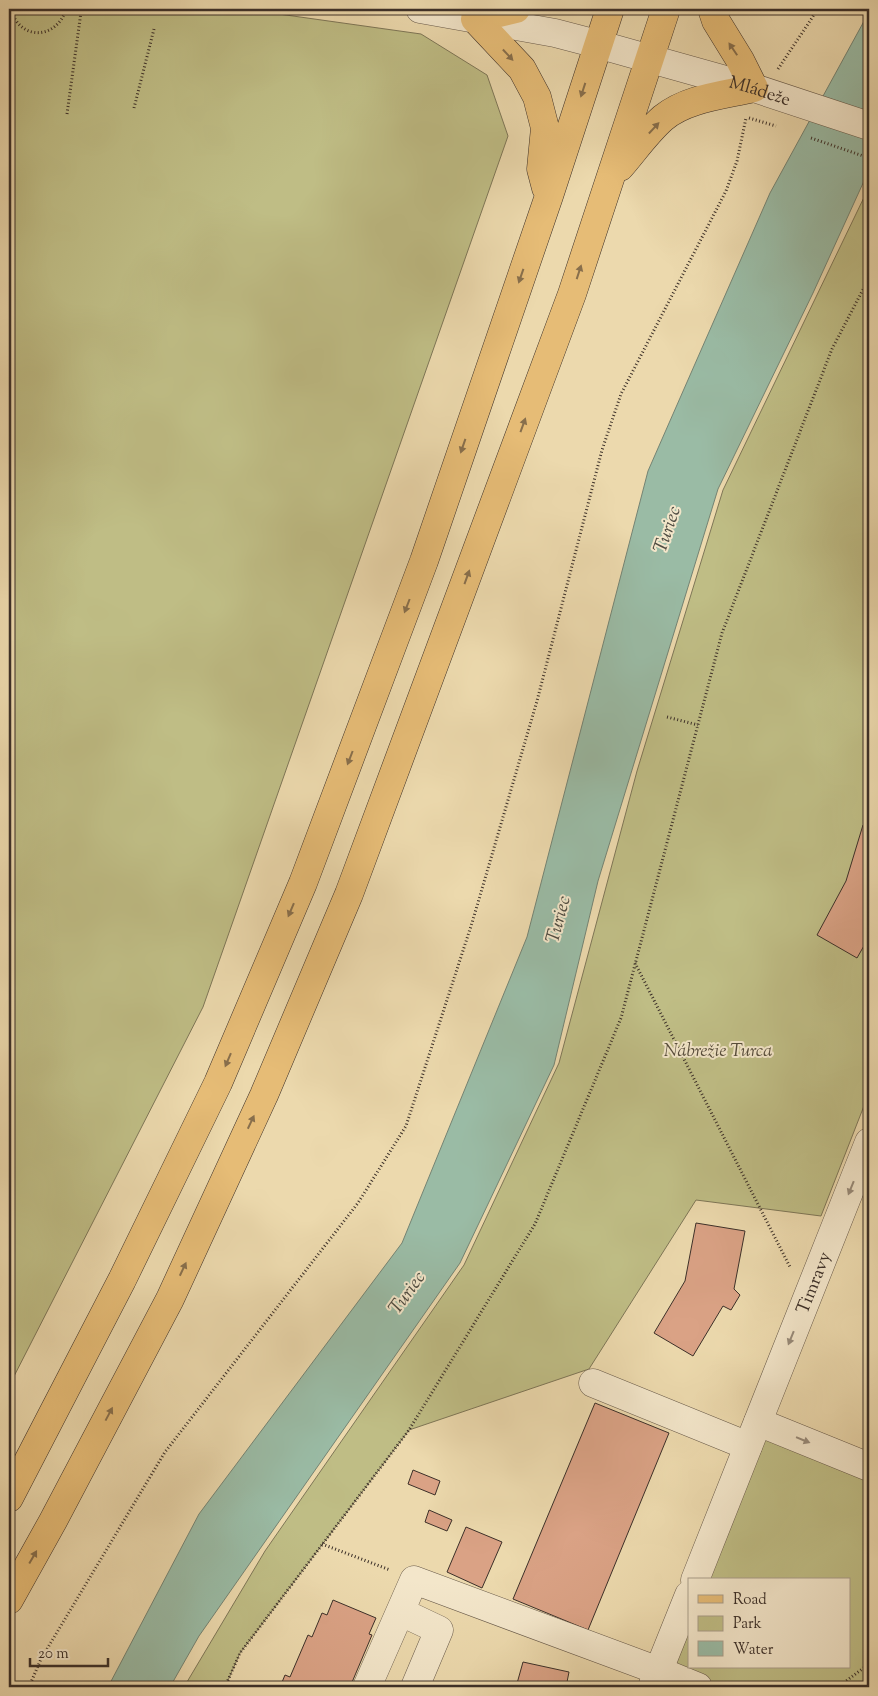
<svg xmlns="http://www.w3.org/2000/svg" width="878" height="1696" font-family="'Sorts Mill Goudy',serif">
  <rect width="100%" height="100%" fill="#ecd9ad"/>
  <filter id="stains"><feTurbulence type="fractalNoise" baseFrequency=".004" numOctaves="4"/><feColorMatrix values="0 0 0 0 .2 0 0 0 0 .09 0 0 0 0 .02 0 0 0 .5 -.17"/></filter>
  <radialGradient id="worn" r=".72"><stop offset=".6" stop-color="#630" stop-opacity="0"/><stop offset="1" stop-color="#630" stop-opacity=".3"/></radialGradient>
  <!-- green -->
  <path fill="#bfbd85" stroke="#7e7657" d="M9,9H243L421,34L487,75L508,136L203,1007L9,1386Z
    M869,187V1093L821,1216L696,1200L589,1369L409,1430L240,1653L225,1687H184L265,1551L464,1265L559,1063L637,771L723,490Z
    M758,1422L869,1467V1687H698L659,1671L689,1595V1667H849V1580H695Z"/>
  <!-- water -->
  <path fill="#9abba5" stroke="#748373" d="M869,12V170L813,293L718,489L598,881L554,1065L460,1263L199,1636L170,1687H108L199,1514L402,1243L527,937L648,471L770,193Z"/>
  <!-- building -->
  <path fill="#daa285" stroke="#3c3029" d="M863,825L869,827V937L857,958L817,935L846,881Z
    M696,1223L745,1231L734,1289L740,1295L731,1310L723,1306L693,1356L654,1333L685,1281Z
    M595,1403L669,1433L588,1630L513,1599Z
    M413,1470L440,1481L435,1495L408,1484Z
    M429,1510L452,1520L447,1531L425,1522Z
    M466,1527L502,1542L482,1588L447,1572Z
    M333,1600L376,1618L369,1634L372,1635L350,1687H280L285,1675L290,1677L308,1635L312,1637L322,1613L327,1615Z
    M523,1662L569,1672L566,1687H516Z"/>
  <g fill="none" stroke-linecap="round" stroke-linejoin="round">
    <defs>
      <g id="minor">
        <path id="s1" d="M420,9L555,33L597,44L754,88L869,126"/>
        <path d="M593,1383L748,1446"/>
        <path d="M758,1422L869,1467"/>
        <path id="s2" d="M695,1580L869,1142"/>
        <path d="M401,1612L439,1630L415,1687"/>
        <path d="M367,1687L414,1580L659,1671L698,1687"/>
        <path d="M652,1687L689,1595"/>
      </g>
      <path id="major" d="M516,9L475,19L522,69L537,97L545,128L541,169L546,188
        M620,167C634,151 647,132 663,118C687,98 725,95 754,88L740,60L716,21L712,9
        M9,1498L122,1280L218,1083L303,883L424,561L549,196L610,9
        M9,1600L53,1521L170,1299L264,1095L349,894L572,294L666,9"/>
    </defs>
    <!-- minor casing -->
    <use href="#minor" stroke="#685a4a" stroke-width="29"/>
    <!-- major casing -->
    <use href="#major" stroke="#3c3029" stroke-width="29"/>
    <!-- path -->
    <path stroke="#3c3029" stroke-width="3" stroke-dasharray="1 2.5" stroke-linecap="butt" d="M11,9C19,41 57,40 66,9
      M778,69L812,18L817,9
      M134,108L154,29
      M67,114L81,12
      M749,118L776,126
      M811,138L869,158
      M667,717L698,725
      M635,963L790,1267
      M322,1544L390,1570
      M29,1687L41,1659L165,1452L358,1203L406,1126L472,923L537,701L602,450L621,394L726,191L737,161L746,118
      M225,1687L240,1653L409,1430L535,1224L621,1018L722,633L832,349L869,278
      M838,1687L869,1664"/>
    <!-- minor -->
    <use href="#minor" stroke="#f3e6ca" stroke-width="28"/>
    <!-- major -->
    <use href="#major" stroke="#e6bc76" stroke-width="28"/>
  </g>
  <!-- one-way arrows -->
  <defs><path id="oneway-solid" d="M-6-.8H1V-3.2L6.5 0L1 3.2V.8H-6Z" transform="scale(1.25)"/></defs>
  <g fill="#886f4c">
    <use href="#oneway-solid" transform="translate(733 49) rotate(-124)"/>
    <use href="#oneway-solid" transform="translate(508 55) rotate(47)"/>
    <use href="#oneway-solid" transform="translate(583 90) rotate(108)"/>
    <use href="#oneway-solid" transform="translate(654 128) rotate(-47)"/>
    <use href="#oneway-solid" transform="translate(579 272) rotate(-72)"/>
    <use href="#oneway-solid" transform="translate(521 276) rotate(109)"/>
    <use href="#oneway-solid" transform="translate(523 425) rotate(-70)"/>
    <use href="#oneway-solid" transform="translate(463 446) rotate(109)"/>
    <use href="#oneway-solid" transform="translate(467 577) rotate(-70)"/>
    <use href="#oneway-solid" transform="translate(407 606) rotate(111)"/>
    <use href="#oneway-solid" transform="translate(350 758) rotate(111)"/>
    <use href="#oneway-solid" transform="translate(291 910) rotate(113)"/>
    <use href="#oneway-solid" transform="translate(228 1060) rotate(113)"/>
    <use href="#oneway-solid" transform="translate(251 1122) rotate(-65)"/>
    <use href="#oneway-solid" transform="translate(183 1269) rotate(-65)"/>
    <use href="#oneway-solid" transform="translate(109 1414) rotate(-62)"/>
    <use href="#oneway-solid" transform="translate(33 1557) rotate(-60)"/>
  </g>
  <g fill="#988b7a">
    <use href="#oneway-solid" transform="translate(851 1188) rotate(112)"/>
    <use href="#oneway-solid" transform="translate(791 1338) rotate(112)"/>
    <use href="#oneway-solid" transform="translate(803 1440) rotate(22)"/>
  </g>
  <g text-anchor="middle" stroke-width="4" stroke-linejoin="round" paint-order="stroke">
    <!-- street labels -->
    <g font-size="18" fill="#3c3029" stroke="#f3e6ca">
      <text dy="6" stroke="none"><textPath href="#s1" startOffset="350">Mládeže</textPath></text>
      <text dy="6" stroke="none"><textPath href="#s2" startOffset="320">Timravy</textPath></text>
    </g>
    <!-- park labels -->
    <g font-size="18" font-style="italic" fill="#564c3b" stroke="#f3e6ca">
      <text x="718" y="1056">Nábrežie Turca</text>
    </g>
    <!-- water labels -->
    <g font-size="19" font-style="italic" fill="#4f4c42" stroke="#f3e6ca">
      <text transform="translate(666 529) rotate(-71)" y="7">Turiec</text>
      <text transform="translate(557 919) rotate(-75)" y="7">Turiec</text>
      <text transform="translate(406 1292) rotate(-54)" y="7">Turiec</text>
    </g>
  </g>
  <!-- margin -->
  <rect width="878" height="1696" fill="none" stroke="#ecd9ad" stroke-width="30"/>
  <rect x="10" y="10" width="858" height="1676" fill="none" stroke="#3c3029" stroke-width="2.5"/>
  <rect x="15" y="15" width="848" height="1666" fill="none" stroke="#3c3029"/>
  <!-- legend -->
  <rect x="688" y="1578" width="162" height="90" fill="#f3e6ca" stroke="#aa9d8a"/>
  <rect x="698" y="1595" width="25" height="8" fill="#e6bc76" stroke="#aa9d8a"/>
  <text x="733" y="1604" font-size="15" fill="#3c3029">Road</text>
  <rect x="698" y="1616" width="25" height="15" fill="#bfbd85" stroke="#aa9d8a"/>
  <text x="733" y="1628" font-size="15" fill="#3c3029">Park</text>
  <rect x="698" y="1641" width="25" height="15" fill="#9abba5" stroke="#aa9d8a"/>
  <text x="733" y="1654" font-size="15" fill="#3c3029">Water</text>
  <!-- scale -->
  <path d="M30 1658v8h78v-8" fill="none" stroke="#3c3029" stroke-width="2.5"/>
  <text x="38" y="1658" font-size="15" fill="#3c3029" stroke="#f3e6ca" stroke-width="4" paint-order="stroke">20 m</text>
  <rect width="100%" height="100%" filter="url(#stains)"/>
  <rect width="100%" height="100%" fill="url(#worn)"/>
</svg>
